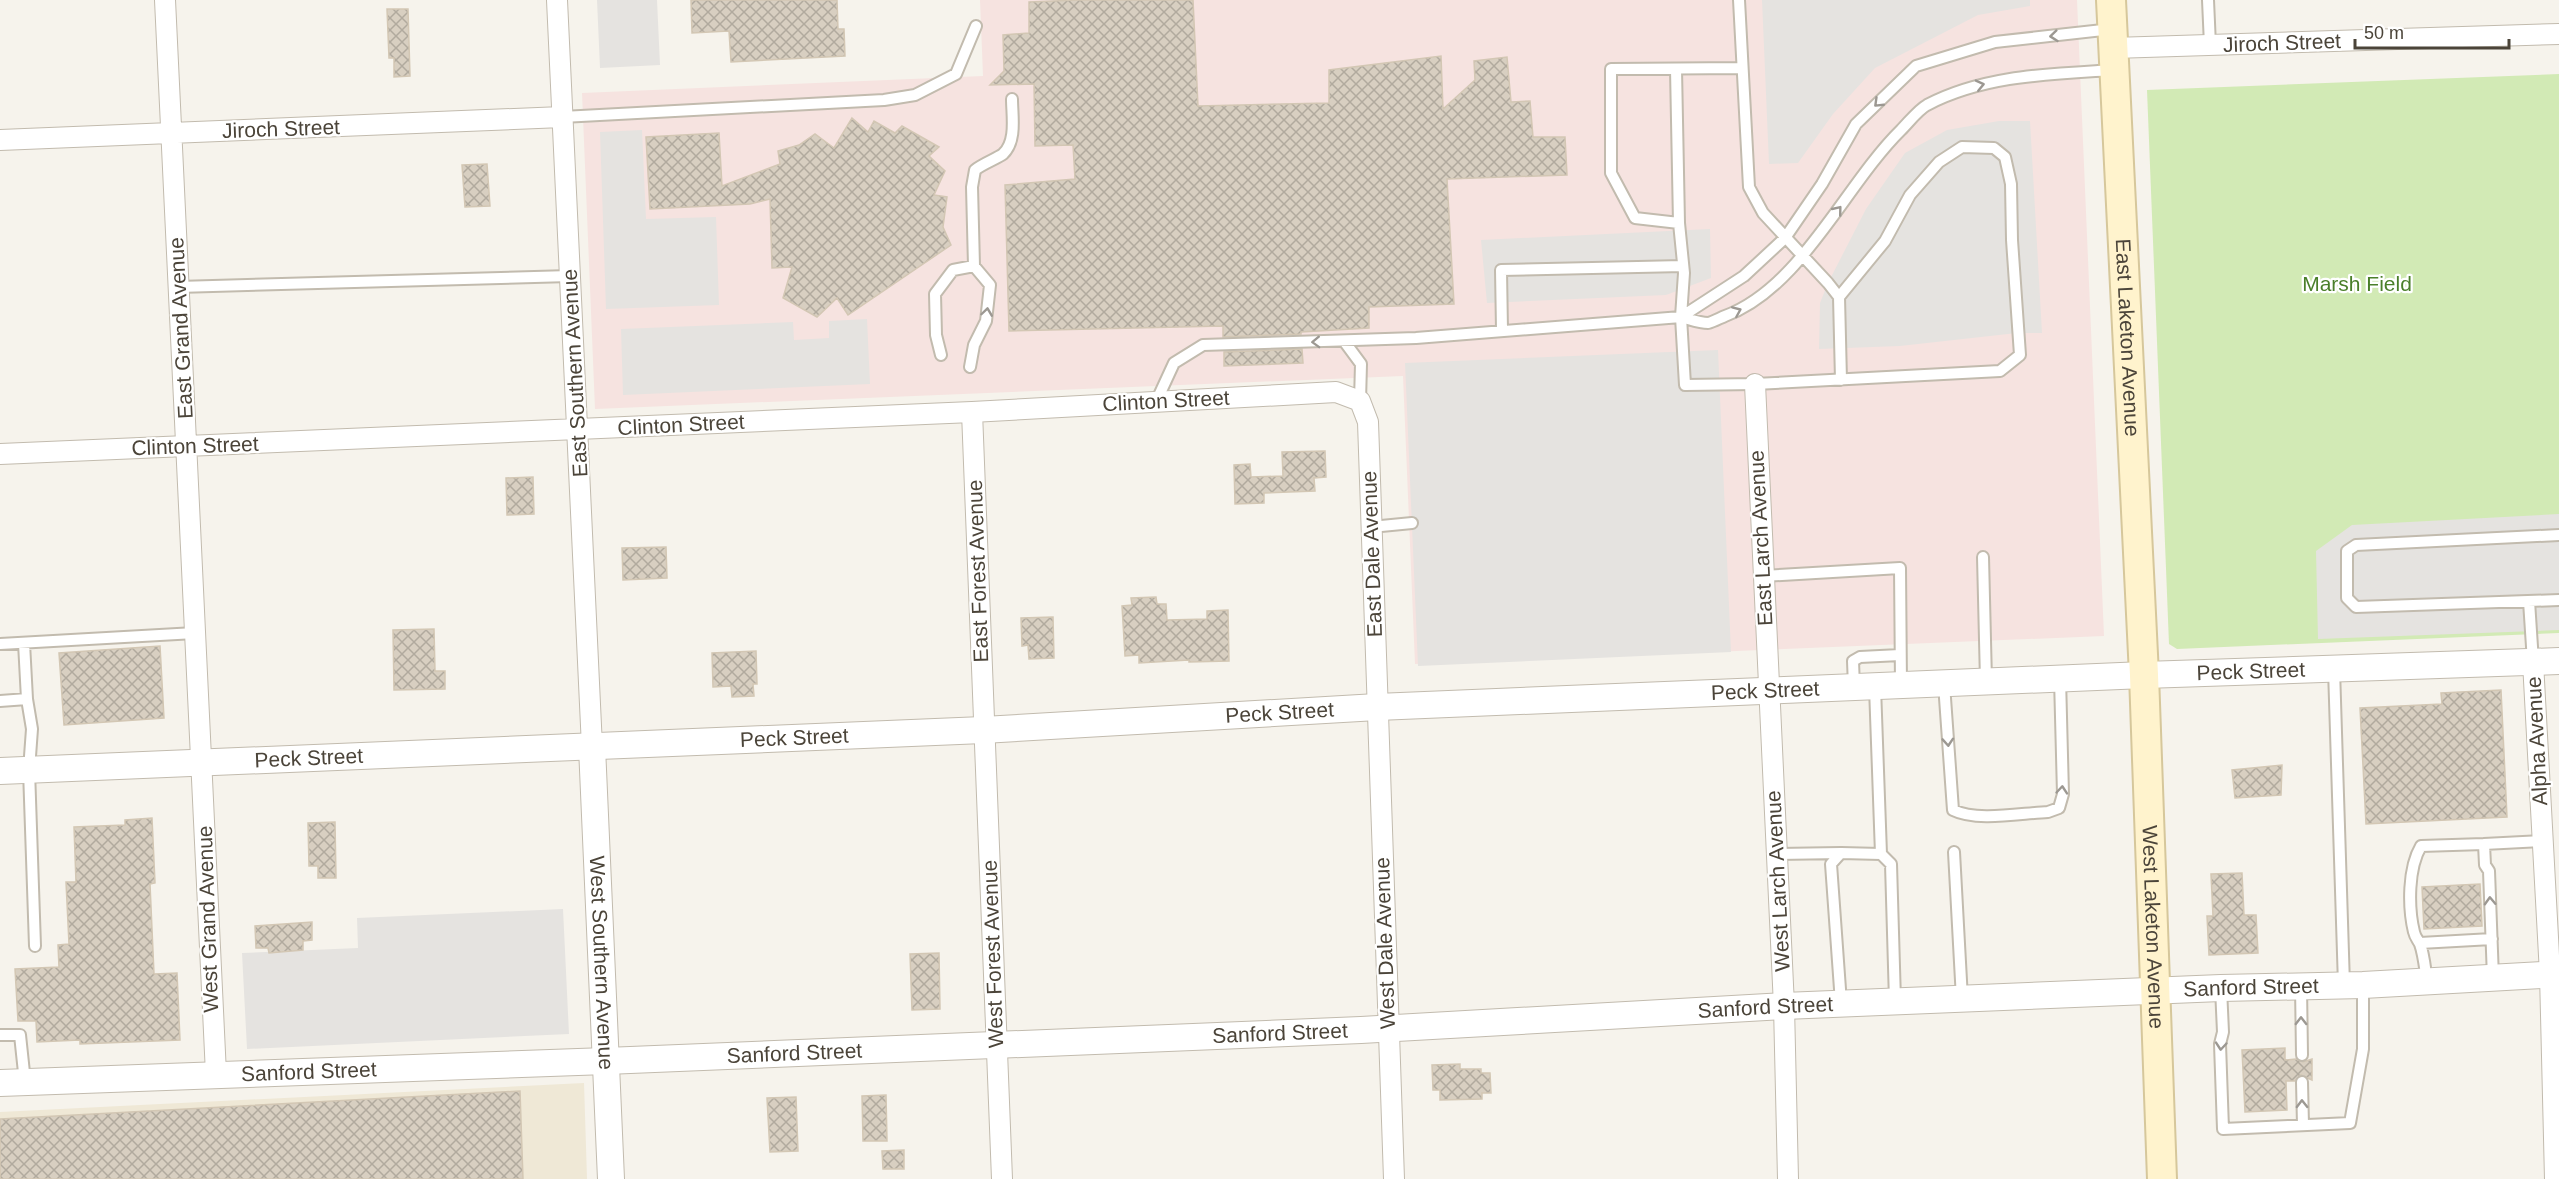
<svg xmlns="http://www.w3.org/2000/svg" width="2559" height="1179" font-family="Helvetica,sans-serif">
  <defs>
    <pattern id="building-cross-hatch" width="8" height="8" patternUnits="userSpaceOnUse" patternTransform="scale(1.5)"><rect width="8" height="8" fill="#d8cfc1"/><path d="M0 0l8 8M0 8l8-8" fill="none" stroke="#b1aa9e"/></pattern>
  </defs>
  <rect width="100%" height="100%" fill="#f6f3ec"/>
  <!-- education -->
  <path fill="#efe8d6" d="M584,1083L587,1179H0V1112Z"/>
  <!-- medical -->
  <path fill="#f6e3e0" d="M980,0H2077L2104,636L1415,664L1403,376L595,409L582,93L983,76Z"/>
  <!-- green -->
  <path fill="#d2eab5" d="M2559,74V633L2177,649L2169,644L2147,90Z"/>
  <!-- parking -->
  <path fill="#e5e3e0" d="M597,0H657L660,65L600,68Z
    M1762,0H2030V6L1978,15L1875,68L1833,114L1798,163L1769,164Z
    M1999,121H2030L2042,333H2017L1900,346L1819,349L1820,303L1828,283L1866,209L1905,153L1947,130Z
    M642,130L646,219L716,217L719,305L606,309L600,132Z
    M1710,229L1711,278L1666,295L1487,303L1481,240Z
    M867,319L870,384L623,395L621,329L793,322L794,340L829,338V321Z
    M1718,350L1731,652L1418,666L1405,363Z
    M2559,514V630L2318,639L2316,551L2352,525Z
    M563,909L569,1034L247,1049L242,953L358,948L357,918Z"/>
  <!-- building -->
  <path fill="url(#building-cross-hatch)" stroke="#d3c7b4" stroke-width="1.5" d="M691,0H837L838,29H844L845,56L731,62L729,31L692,33Z
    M1077,0H1193L1198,106L1329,103V70L1441,56L1443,109L1475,80L1474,61L1507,57L1511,102L1530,101L1533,137H1565L1567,175L1447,179L1454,304L1369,307V328L1301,332V334L1223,337V326L1009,331L1005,185L1075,179L1073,145L1035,146L1034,84L990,85L1004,71L1003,35L1029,33V2Z
    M387,9H408L410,76L394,77V58H389Z
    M852,118L868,132L874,121L895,133L902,126L939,147L929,156L945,171L934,195L947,197L943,227L951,245L848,315L837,298L817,317L783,298L792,267L772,268L770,199L750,204L650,209L646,137L719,133L722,186L780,164L778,151L799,145L815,134L834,148Z
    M487,164L490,206L465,207L462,165Z
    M1302,349L1303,363L1224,366V352Z
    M1325,451L1326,477L1314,478L1315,491L1264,493V503L1235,504L1234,465L1250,464L1251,477L1283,476L1282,452Z
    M533,477L534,514L507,515L506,478Z
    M666,547L667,578L623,580L622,548Z
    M1156,597L1157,604H1166L1167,620L1207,619V611L1228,610L1229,661L1189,662V660L1139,663V655L1125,656L1122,606L1132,605L1131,598Z
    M1053,617L1054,658L1029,659L1028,645L1022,646L1021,618Z
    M434,629L435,671H445V689L394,690L393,630Z
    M160,646L164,718L64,725L59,653Z
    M756,651L757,684H753L754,696L732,697L731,686L713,687L712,653Z
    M2501,690L2507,817L2366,824L2360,708L2442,704L2441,693Z
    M2282,765L2281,795L2235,798L2232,770Z
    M152,818L155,883L150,884L154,974L177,973L180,1040L80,1044V1040L37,1042L36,1021H18L15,969L59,967L58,945L69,944L66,882H76L74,827L125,825V820Z
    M335,822L336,878H318V866H309L308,823Z
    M2242,873L2244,915H2256L2258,953L2209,955L2207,916H2213L2211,874Z
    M2480,884L2482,926L2424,929L2422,887Z
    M312,922V940L303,941V950L269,953L268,948H256L255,926Z
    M939,953L940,1009L912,1010L910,954Z
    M2285,1048V1060L2296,1059L2303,1062L2312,1059V1080L2301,1075L2295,1081H2286L2287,1110L2245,1112L2242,1050Z
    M1460,1064V1069H1481V1073H1490L1491,1093H1482V1099L1440,1100V1090H1433L1432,1065Z
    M520,1091L523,1179H0V1119Z
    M886,1095L887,1141H863L862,1096Z
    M796,1097L798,1151L770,1152L767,1098Z
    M904,1150V1169H883L882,1151Z"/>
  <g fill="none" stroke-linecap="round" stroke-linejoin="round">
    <defs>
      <path id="service" d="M1739,0L1749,187L1763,213L1828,283L1839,297L1841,380
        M2208,0L2210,45
        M1742,68L1611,69V173L1635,218L1679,223L1684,273L1681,317L1685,385L1755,384L2000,371L2020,355L2012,240L2011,184L2005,157L1994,148L1962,147L1939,162L1910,195L1885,241L1839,297
        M1676,69L1679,223
        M562,117L884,100L915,95L956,74L976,26
        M974,266L972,187L975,170C982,164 998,158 1003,154C1017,141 1012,116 1012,99
        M178,287L570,276
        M1681,317L1744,276L1785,238L1822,184L1856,124L1916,66L1995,42L2112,29
        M1502,330L1501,270L1683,266
        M1344,341L1361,364L1360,401
        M941,355L936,335L935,294L953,270L974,266L990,285L986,321L974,345L970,367
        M1156,402L1174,363L1203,345L1416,338L1681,317C1689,319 1700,323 1708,323C1713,322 1720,318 1725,316C1801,288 1845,185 1901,130C1909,122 1918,110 1927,105C1984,75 2051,74 2114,70
        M1371,527L1412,523
        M2559,535L2356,545L2347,551V598L2356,607L2559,600
        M1983,557L1986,681
        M1763,576L1900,568L1901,685
        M2529,601L2533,662
        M24,643L27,699
        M0,644L195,633
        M2334,669L2344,985
        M1944,684L1953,810C1977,822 2021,813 2048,812L2059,808L2063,794L2060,678
        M1854,687L1853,661L1860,657L1900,655
        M1875,687L1881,854
        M0,701L27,699L32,729L29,770L35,946
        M2484,844L2543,841
        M1954,852L1962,999
        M1776,854L1841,853
        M2420,943L2492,939
        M2427,981C2425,969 2424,955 2420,944C2418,940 2415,937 2414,932C2408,907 2408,868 2421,846L2484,844L2485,865L2489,871L2493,978
        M2301,986L2302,1055
        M2221,988L2223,1032L2220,1044L2223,1129L2350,1123L2363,1049V985
        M1841,1003L1831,864L1841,853L1881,854L1891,864L1895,1001
        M0,1035H20L25,1082
        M2302,1082L2303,1125"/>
      <path id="minor" d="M165,0L216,1074
        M557,0L592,747
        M2113,48L2559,34
        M0,140L562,117
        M1755,384L1784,1006L1788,1179
        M972,412L1002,1179
        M0,454L972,412L1336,392L1360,401L1368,422L1394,1179
        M2533,662L2550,974L2555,1179"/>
      <g id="tertiary">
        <path id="s1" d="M592,747L611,1179"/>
        <path id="s2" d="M0,771L983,730L1377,707L2144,675L2559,661"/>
        <path id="s3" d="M0,1083L606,1061L1361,1030L1784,1006L2221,988L2363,985L2559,974"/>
      </g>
      <g id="secondary">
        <path id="s4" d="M2111,0L2144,675L2162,1179"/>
      </g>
    </defs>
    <!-- service casing -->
    <use href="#service" stroke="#c2bbae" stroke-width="14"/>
    <!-- minor casing -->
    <use href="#minor" stroke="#c2bbae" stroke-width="22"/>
    <!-- tertiary casing -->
    <use href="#tertiary" stroke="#c2bbae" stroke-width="28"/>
    <!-- secondary casing -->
    <use href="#secondary" stroke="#d6c79b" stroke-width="32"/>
    <!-- service -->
    <use href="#service" stroke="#fff" stroke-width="10"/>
    <!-- minor -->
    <use href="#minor" stroke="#fff" stroke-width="20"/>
    <!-- tertiary -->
    <use href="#tertiary" stroke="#fff" stroke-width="26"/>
    <!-- secondary -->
    <use href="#secondary" stroke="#fff3cd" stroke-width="28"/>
  </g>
  <!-- one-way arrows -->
  <defs><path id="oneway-chevron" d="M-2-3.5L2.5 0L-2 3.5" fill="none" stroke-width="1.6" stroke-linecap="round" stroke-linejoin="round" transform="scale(1.5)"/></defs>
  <g stroke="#9c9892">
    <use href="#oneway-chevron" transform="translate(2054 36) rotate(174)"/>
    <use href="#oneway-chevron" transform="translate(1980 85) rotate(-13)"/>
    <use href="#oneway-chevron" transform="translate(1878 103) rotate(136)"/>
    <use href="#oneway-chevron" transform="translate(1838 210) rotate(-51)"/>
    <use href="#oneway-chevron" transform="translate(1737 311) rotate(-23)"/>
    <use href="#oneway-chevron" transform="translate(987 312) rotate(-82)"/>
    <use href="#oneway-chevron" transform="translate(1316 342) rotate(178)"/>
    <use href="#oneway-chevron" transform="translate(1948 742) rotate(86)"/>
    <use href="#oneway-chevron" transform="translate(2062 790) rotate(-85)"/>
    <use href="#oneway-chevron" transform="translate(2490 901) rotate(-92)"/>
    <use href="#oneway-chevron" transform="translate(2301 1021) rotate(-90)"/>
    <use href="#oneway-chevron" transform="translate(2221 1046) rotate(95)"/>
    <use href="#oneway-chevron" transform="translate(2302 1104) rotate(-91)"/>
  </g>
  <g text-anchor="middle" stroke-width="4.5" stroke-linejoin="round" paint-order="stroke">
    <!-- street labels -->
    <g font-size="21" fill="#4b4439" stroke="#fff">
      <text transform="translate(2282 43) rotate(-2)" y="7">Jiroch Street</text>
      <text transform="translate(281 129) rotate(-2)" y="7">Jiroch Street</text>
      <text transform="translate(181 328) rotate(-93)" y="7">East Grand Avenue</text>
      <text dy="7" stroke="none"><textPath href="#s4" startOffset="338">East Laketon Avenue</textPath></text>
      <text transform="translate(575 373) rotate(-93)" y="7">East Southern Avenue</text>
      <text transform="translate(1166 401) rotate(-3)" y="7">Clinton Street</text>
      <text transform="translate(681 425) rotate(-3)" y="7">Clinton Street</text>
      <text transform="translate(195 446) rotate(-2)" y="7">Clinton Street</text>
      <text transform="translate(1761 538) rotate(-93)" y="7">East Larch Avenue</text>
      <text transform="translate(1372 554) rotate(-92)" y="7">East Dale Avenue</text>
      <text transform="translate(978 571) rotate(-92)" y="7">East Forest Avenue</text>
      <text dy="7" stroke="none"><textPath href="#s2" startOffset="2253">Peck Street</textPath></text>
      <text dy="7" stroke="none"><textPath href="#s2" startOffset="1767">Peck Street</textPath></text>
      <text dy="7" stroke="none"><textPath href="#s2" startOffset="1281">Peck Street</textPath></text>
      <text dy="7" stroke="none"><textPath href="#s2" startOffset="795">Peck Street</textPath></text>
      <text transform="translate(2537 741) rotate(-93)" y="7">Alpha Avenue</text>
      <text dy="7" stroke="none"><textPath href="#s2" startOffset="309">Peck Street</textPath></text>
      <text transform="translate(1778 881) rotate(-93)" y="7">West Larch Avenue</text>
      <text transform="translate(208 919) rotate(-92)" y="7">West Grand Avenue</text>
      <text dy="7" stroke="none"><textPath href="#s4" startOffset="928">West Laketon Avenue</textPath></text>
      <text transform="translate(1385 943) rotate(-92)" y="7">West Dale Avenue</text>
      <text transform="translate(993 954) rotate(-92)" y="7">West Forest Avenue</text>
      <text dy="7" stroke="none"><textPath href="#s1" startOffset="216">West Southern Avenue</textPath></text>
      <text dy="7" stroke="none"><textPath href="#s3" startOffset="2253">Sanford Street</textPath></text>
      <text dy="7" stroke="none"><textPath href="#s3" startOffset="1767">Sanford Street</textPath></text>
      <text dy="7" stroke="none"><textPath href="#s3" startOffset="1281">Sanford Street</textPath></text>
      <text dy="7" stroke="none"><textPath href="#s3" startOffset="795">Sanford Street</textPath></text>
      <text dy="7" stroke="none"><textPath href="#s3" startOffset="309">Sanford Street</textPath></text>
    </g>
    <!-- park labels -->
    <g font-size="21" fill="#4a7f2a" stroke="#fff">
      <text x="2357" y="291">Marsh Field</text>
    </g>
  </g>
  <!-- scale -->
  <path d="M2355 39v9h154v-9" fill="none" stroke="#4b4439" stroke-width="3"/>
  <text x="2364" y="39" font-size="18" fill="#4b4439" stroke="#ffffff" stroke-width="4.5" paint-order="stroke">50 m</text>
</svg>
